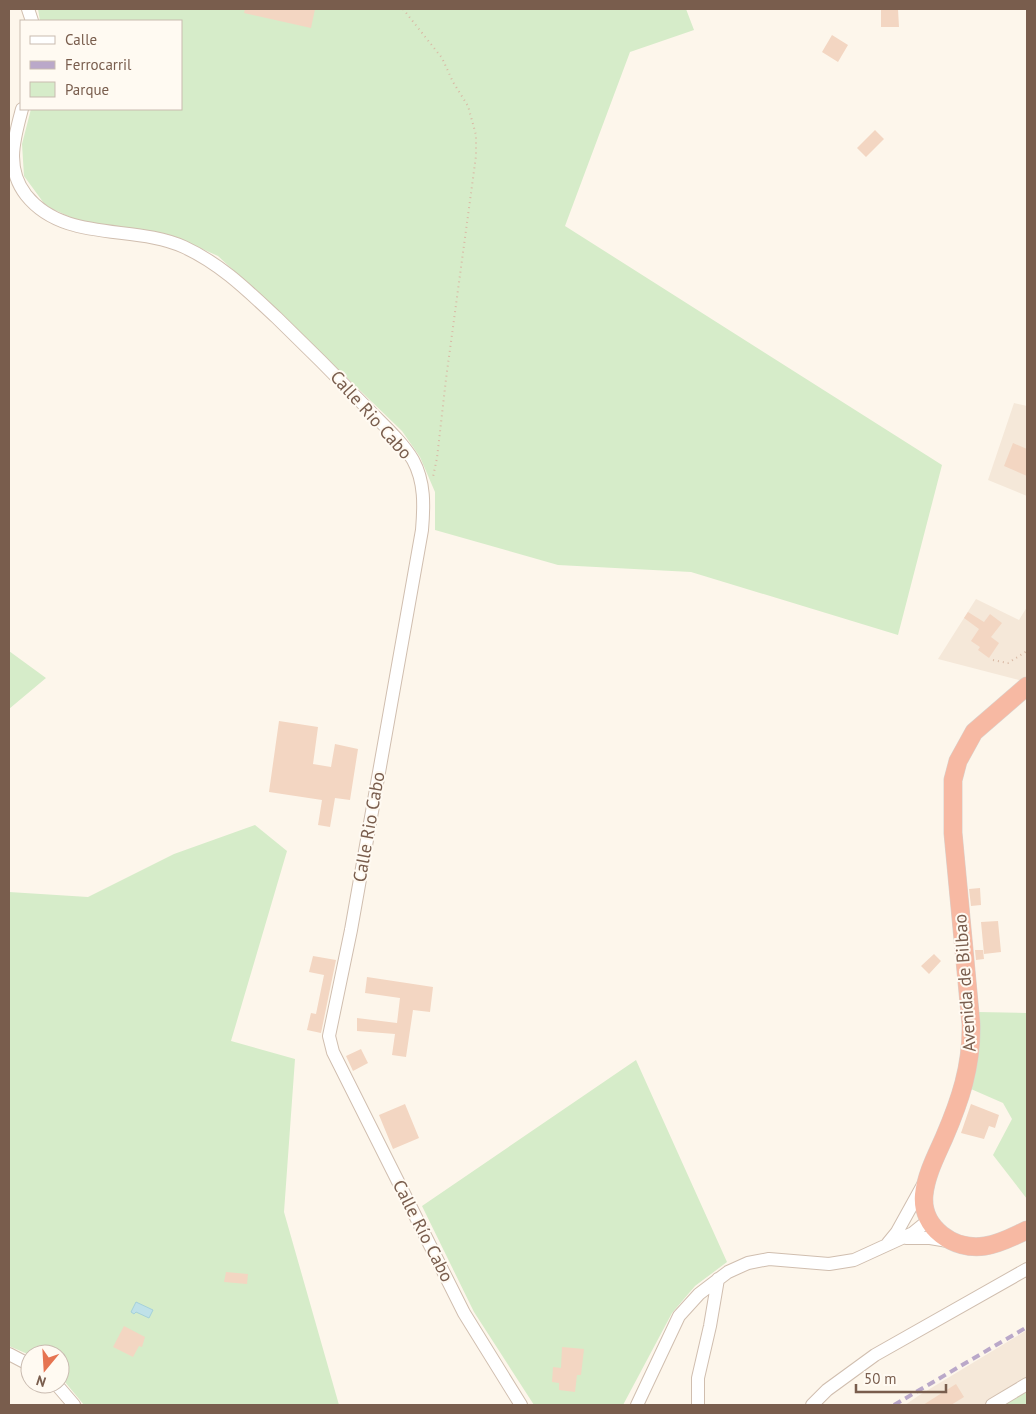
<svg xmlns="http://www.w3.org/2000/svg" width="1036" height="1414" font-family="'PT Sans',sans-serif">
  <rect width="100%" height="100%" fill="#fdf6eb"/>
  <!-- residential -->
  <path fill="#f5e8d9" d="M1014,403L1027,406V496L988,480Z
    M976,599L1019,620L1027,607V682L938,659Z
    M1027,1330V1405H905L918,1396Z"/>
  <!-- green -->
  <path fill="#d6ecc9" d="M38,9H686L694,30L630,52L565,226L942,465L898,635L691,572L558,565L435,530V492L420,457L402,431L312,344L218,256L180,239L79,221L46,206L24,176L22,144L31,109H181V21H40Z
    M9,651L46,678L9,709Z
    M255,825L287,851L231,1041L295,1059L284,1212L339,1405H84L60,1376V1354L30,1355L9,1346V892L88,897L174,854Z
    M978,1012L1027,1013V1199L993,1155L1012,1119L1003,1103L971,1089L977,1066Z
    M636,1060L727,1262L695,1286L672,1313L623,1405H534L474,1312L422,1206Z
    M1027,1390V1405H1001Z"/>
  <!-- water -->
  <path fill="#bfe1e8" stroke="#a5d1da" d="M136,1302L153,1310L149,1318L136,1312L134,1314L131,1312Z"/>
  <!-- building -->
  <path fill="#f3d6c2" d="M245,9H315L311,28L244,13Z
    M881,9H898L899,27H881Z
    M832,35L848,45L838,62L822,52Z
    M875,130L884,139L866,157L857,148Z
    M1013,443L1027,449V476L1004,466Z
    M968,612L984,622L990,614L1002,623L991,637L999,643L989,658L978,650L980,647L971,641L979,629L964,618Z
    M279,721L318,727L313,764L331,767L335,744L358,749L350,800L335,798L330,827L318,825L322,800L269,792Z
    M980,888L981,905L971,906L969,889Z
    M998,921L1001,952L984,954L981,922Z
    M975,950H983L984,959L976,960Z
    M934,954L941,961L929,974L921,966Z
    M313,956L336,960L321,1033L307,1030L311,1013L316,1014L324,975L309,972Z
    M367,977L433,987L430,1012L413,1010L406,1057L392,1055L395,1034L357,1031V1018L397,1023L400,998L365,993Z
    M361,1049L368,1063L353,1071L346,1056Z
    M405,1104L419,1138L393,1149L379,1115Z
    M971,1104L999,1115L995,1128L989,1126L984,1139L961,1133Z
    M226,1272L248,1274L247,1284L224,1282Z
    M124,1326L145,1337L142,1347L139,1346L133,1357L113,1347Z
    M562,1347L584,1349L581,1375H577L575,1392L559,1390V1383L552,1382L553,1367L561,1368Z
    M956,1384L964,1397L951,1405H923Z"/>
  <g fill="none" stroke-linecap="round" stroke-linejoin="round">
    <defs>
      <path id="minor" d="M28,9L32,21
        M22,109C14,139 5,168 26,195C64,243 134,224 184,247C221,264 248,291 277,318C307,347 336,376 365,406C381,423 401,440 413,460C425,482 424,506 422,530L351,930L329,1036L333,1052L464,1313L521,1405
        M906,1238H930L948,1241
        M888,1243L897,1232L923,1185
        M9,1354L30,1365
        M56,1384L74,1405
        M637,1405L679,1316L699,1294L728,1272L748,1263L769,1259L829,1264L854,1260L913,1233L929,1220
        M698,1405V1378L710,1326L718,1279
        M812,1405L827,1390L875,1355L1027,1269
        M992,1405L1027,1384"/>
      <path id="highway" d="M1027,686L974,732L958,761L953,780V833L971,1024C972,1066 960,1101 944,1138C936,1156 926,1175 924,1195C921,1228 954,1251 985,1246C1000,1244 1014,1236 1027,1230"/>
    </defs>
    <!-- minor casing -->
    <use href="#minor" stroke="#d0beaf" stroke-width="14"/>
    <!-- highway casing -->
    <use href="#highway" stroke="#d9d2cd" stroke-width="19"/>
    <!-- path -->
    <path stroke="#d9b9a5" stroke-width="2" stroke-dasharray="1 4" stroke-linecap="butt" d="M403,9L442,58L453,82L468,106L476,135V156L446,379L437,458L433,477
      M993,660L1008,663L1027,651"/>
    <!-- minor -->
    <use href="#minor" stroke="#fff" stroke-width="12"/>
    <!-- highway -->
    <use href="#highway" stroke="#f7b9a3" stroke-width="18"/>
    <!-- rail -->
    <path stroke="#baa8c9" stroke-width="4" stroke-dasharray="8 5" stroke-linecap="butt" d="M894,1405L1027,1327"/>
  </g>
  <g text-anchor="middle" stroke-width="4" stroke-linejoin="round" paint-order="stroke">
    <!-- street labels -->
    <g font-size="18" fill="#795d4d" stroke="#fffaf2">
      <text transform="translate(371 415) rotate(48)" y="6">Calle Rio Cabo</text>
      <text transform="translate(369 827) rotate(-80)" y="6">Calle Rio Cabo</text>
      <text transform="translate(965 983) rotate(-94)" y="6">Avenida de Bilbao</text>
      <text transform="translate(423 1231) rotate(63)" y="6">Calle Río Cabo</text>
    </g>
  </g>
  <!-- border -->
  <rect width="1036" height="1414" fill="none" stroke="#795d4d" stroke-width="20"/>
  <!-- legend -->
  <rect x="20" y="20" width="162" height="90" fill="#fffaf2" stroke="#c9bbb0"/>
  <rect x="30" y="36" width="25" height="8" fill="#ffffff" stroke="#c9bbb0"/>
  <text x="65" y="45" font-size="15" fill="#795d4d">Calle</text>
  <rect x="30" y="61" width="25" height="8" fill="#baa8c9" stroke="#c9bbb0"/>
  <text x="65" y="70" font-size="15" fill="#795d4d">Ferrocarril</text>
  <rect x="30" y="82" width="25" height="15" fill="#d6ecc9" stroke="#c9bbb0"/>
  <text x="65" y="95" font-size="15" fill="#795d4d">Parque</text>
  <!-- north arrow -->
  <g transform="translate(45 1369) rotate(198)"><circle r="24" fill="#fffaf2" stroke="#c9bbb0"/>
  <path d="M0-4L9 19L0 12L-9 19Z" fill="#e67451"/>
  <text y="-8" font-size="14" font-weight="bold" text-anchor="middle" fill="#795d4d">N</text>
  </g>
  <!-- scale -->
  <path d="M856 1384v8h90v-8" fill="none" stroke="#795d4d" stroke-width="2.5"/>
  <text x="864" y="1384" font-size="15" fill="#795d4d" stroke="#fffaf2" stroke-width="4" paint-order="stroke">50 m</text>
</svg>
